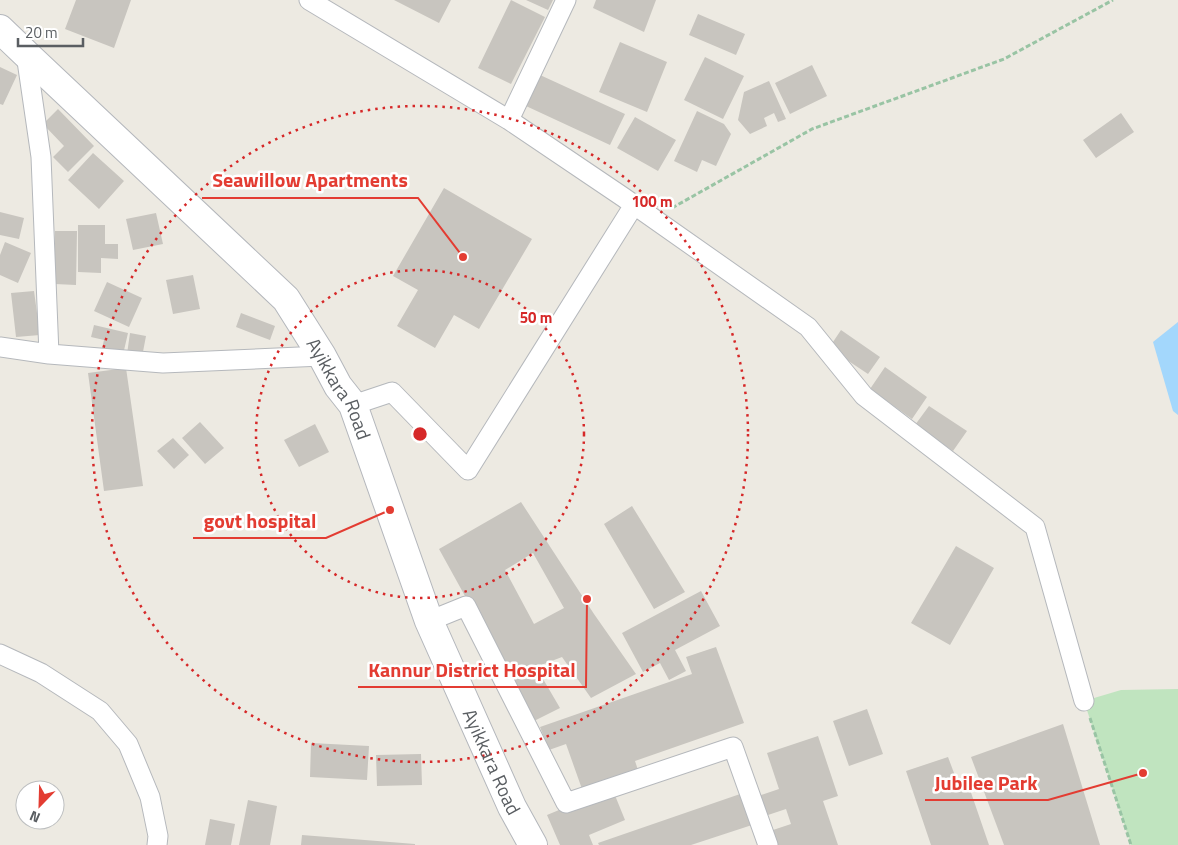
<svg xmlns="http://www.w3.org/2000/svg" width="1178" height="845" font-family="'Titillium Web',sans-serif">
  <rect width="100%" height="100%" fill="#edeae2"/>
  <!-- green -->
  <path fill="#c0e4bf" d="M1178,689V845H1131L1084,701L1121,690Z"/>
  <!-- water -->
  <path fill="#a3d7fc" d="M1178,322V415L1173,411L1153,342Z"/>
  <!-- building -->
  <path fill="#c8c5bf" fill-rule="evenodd" d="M76,0H131L114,48L65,29Z
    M394,0H451L439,23Z
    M511,0L545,17L511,84L478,68Z
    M526,0H553L548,10Z
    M596,0H656L644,32L593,8Z
    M698,14L745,34L736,55L689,35Z
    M620,42L667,62L647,112L599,92Z
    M705,57L744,76L723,119L684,100Z
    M812,65L827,96L790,114L775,83Z
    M0,67L17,75L3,105L0,104Z
    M540,75L625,114L610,145L526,106Z
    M769,81L786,119L778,122L774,113L764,118L767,126L750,134L738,120L744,92Z
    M58,109L94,146L68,172L53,157L64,146L43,124Z
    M697,111L724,124L731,134L716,166L702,160L697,172L674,161Z
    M1121,113L1134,132L1096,158L1083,140Z
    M635,117L676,140L658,171L617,148Z
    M93,153L124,181L99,209L68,180Z
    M444,188L532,239L479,329L454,315L435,348L397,326L418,290L393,276Z
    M0,212L24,218L19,239L0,235Z
    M156,213L163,244L133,250L126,219Z
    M78,225H105V244H118V259L101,258V273L78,272Z
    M55,231H77L76,285L55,284Z
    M5,242L31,253L18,283L0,275V255Z
    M193,275L200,309L173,314L166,280Z
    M107,282L142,298L129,327L94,311Z
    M34,291L40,335L16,337L11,293Z
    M241,313L275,326L270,340L236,327Z
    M94,325L128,333L122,359L101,353L104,340L91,337Z
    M841,330L880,357L868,374L829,348Z
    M130,333L146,336L142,357L127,354Z
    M885,367L927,397L912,419L870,389Z
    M126,368L143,486L104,491L88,373Z
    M929,406L967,431L953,451L915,425Z
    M200,422L224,448L205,464L182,438Z
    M315,424L329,452L299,467L284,440Z
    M173,438L189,455L174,469L157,451Z
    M521,502L594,614L636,674L591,698L562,657L536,667L560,708L534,721L439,549ZM533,553L564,608L534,624L505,570Z
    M632,506L685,592L654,609L604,524Z
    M956,546L994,568L950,645L911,623Z
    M701,591L720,626L675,650L686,671L669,680L660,663L643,672L622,633Z
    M716,647L744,723L635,761L638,770L582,789L566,744L549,750L540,727L692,674L686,657Z
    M867,709L883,754L849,766L833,721Z
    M1063,724L1100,845H1004L971,757Z
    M818,736L838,796L823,801L838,845H778L773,830L791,824L786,809L762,817L755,797L779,789L767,753Z
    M311,743L369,746L367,780L310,777Z
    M421,754L422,785L377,786L376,755Z
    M948,757L957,781L966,778L989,845H931L906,771Z
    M612,788L625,820L589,835L593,845H560L547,815Z
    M743,793L752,825L691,845H599L598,843Z
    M248,800L277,806L270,845H239Z
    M210,819L235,824L231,845H205Z
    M302,835L415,844V845H301Z"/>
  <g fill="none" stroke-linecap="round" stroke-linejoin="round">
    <defs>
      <path id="street" d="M309,0L509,120L623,197L808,327L864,396L1035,527L1084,701
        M26,54L41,157L49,354
        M509,120L566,0
        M0,347L49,354L163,363L322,356
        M353,405L392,392L468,470L634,205
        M429,621L466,606L566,803L733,747L768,845
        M0,654L41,673L100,711L128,744L150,797L158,836L157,845"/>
      <g id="secondary">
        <path id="s1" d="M0,29L26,54L286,299L322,356L338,386L353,405L429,621L512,807L533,845"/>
      </g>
    </defs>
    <!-- street casing -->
    <use href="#street" stroke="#b5b8bc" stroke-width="21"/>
    <!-- secondary casing -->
    <use href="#secondary" stroke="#b4b7bc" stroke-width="30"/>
    <!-- path -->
    <path stroke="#99c4a4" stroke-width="3" stroke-dasharray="5 2.5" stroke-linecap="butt" d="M672,208L812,129L1004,59L1113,0
      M1090,718L1131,845"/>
    <!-- street -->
    <use href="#street" stroke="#fff" stroke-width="19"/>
    <!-- secondary -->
    <use href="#secondary" stroke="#fff" stroke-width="28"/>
  </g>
  <!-- distance rings -->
  <g fill="none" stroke="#d62828" stroke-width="2.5" stroke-dasharray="2.5 5">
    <circle cx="420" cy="434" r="164"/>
    <circle cx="420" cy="434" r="328"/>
  </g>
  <g text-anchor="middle" stroke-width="5" stroke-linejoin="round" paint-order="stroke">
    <!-- street labels -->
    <g font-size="19" fill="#5a5e62" stroke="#fff">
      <text dy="7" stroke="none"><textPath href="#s1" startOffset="498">Ayikkara Road</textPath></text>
      <text dy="7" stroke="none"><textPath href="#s1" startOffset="902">Ayikkara Road</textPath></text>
    </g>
  </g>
  <circle cx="420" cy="434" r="8" fill="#d62828" stroke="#fff" stroke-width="2.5"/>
  <g font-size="15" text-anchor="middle" font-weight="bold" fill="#d62828" stroke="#fff" stroke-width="5" stroke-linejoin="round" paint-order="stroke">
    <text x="652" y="207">100 m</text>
    <text x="536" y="323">50 m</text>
  </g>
  <!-- callouts -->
  <path fill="none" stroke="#e33c32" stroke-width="2" d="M463 257L418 198H202M390 510L326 538H193M587 599L586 687H358M1143 773L1048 800H925"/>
  <g fill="#e33c32" stroke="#fff" stroke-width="2">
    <circle cx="463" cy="257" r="5"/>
    <circle cx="390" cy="510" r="5"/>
    <circle cx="587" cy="599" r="5"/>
    <circle cx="1143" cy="773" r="5"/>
  </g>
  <g font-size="20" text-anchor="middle" font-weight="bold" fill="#e33c32" stroke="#fff" stroke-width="5" stroke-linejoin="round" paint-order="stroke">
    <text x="310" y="187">Seawillow Apartments</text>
    <text x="260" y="528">govt hospital</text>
    <text x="472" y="677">Kannur District Hospital</text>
    <text x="986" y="790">Jubilee Park</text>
  </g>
  <!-- north arrow -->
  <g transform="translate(40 805) rotate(203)"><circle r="24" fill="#ffffff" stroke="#bdbfc0"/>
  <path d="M0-4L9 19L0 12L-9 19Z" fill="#e33c32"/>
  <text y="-8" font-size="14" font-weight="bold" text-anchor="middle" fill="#5a5e62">N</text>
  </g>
  <!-- scale -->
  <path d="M18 38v8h65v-8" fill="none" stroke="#5a5e62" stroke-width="2.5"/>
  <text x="25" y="38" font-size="15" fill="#5a5e62" stroke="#ffffff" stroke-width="4" paint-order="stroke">20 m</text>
</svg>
